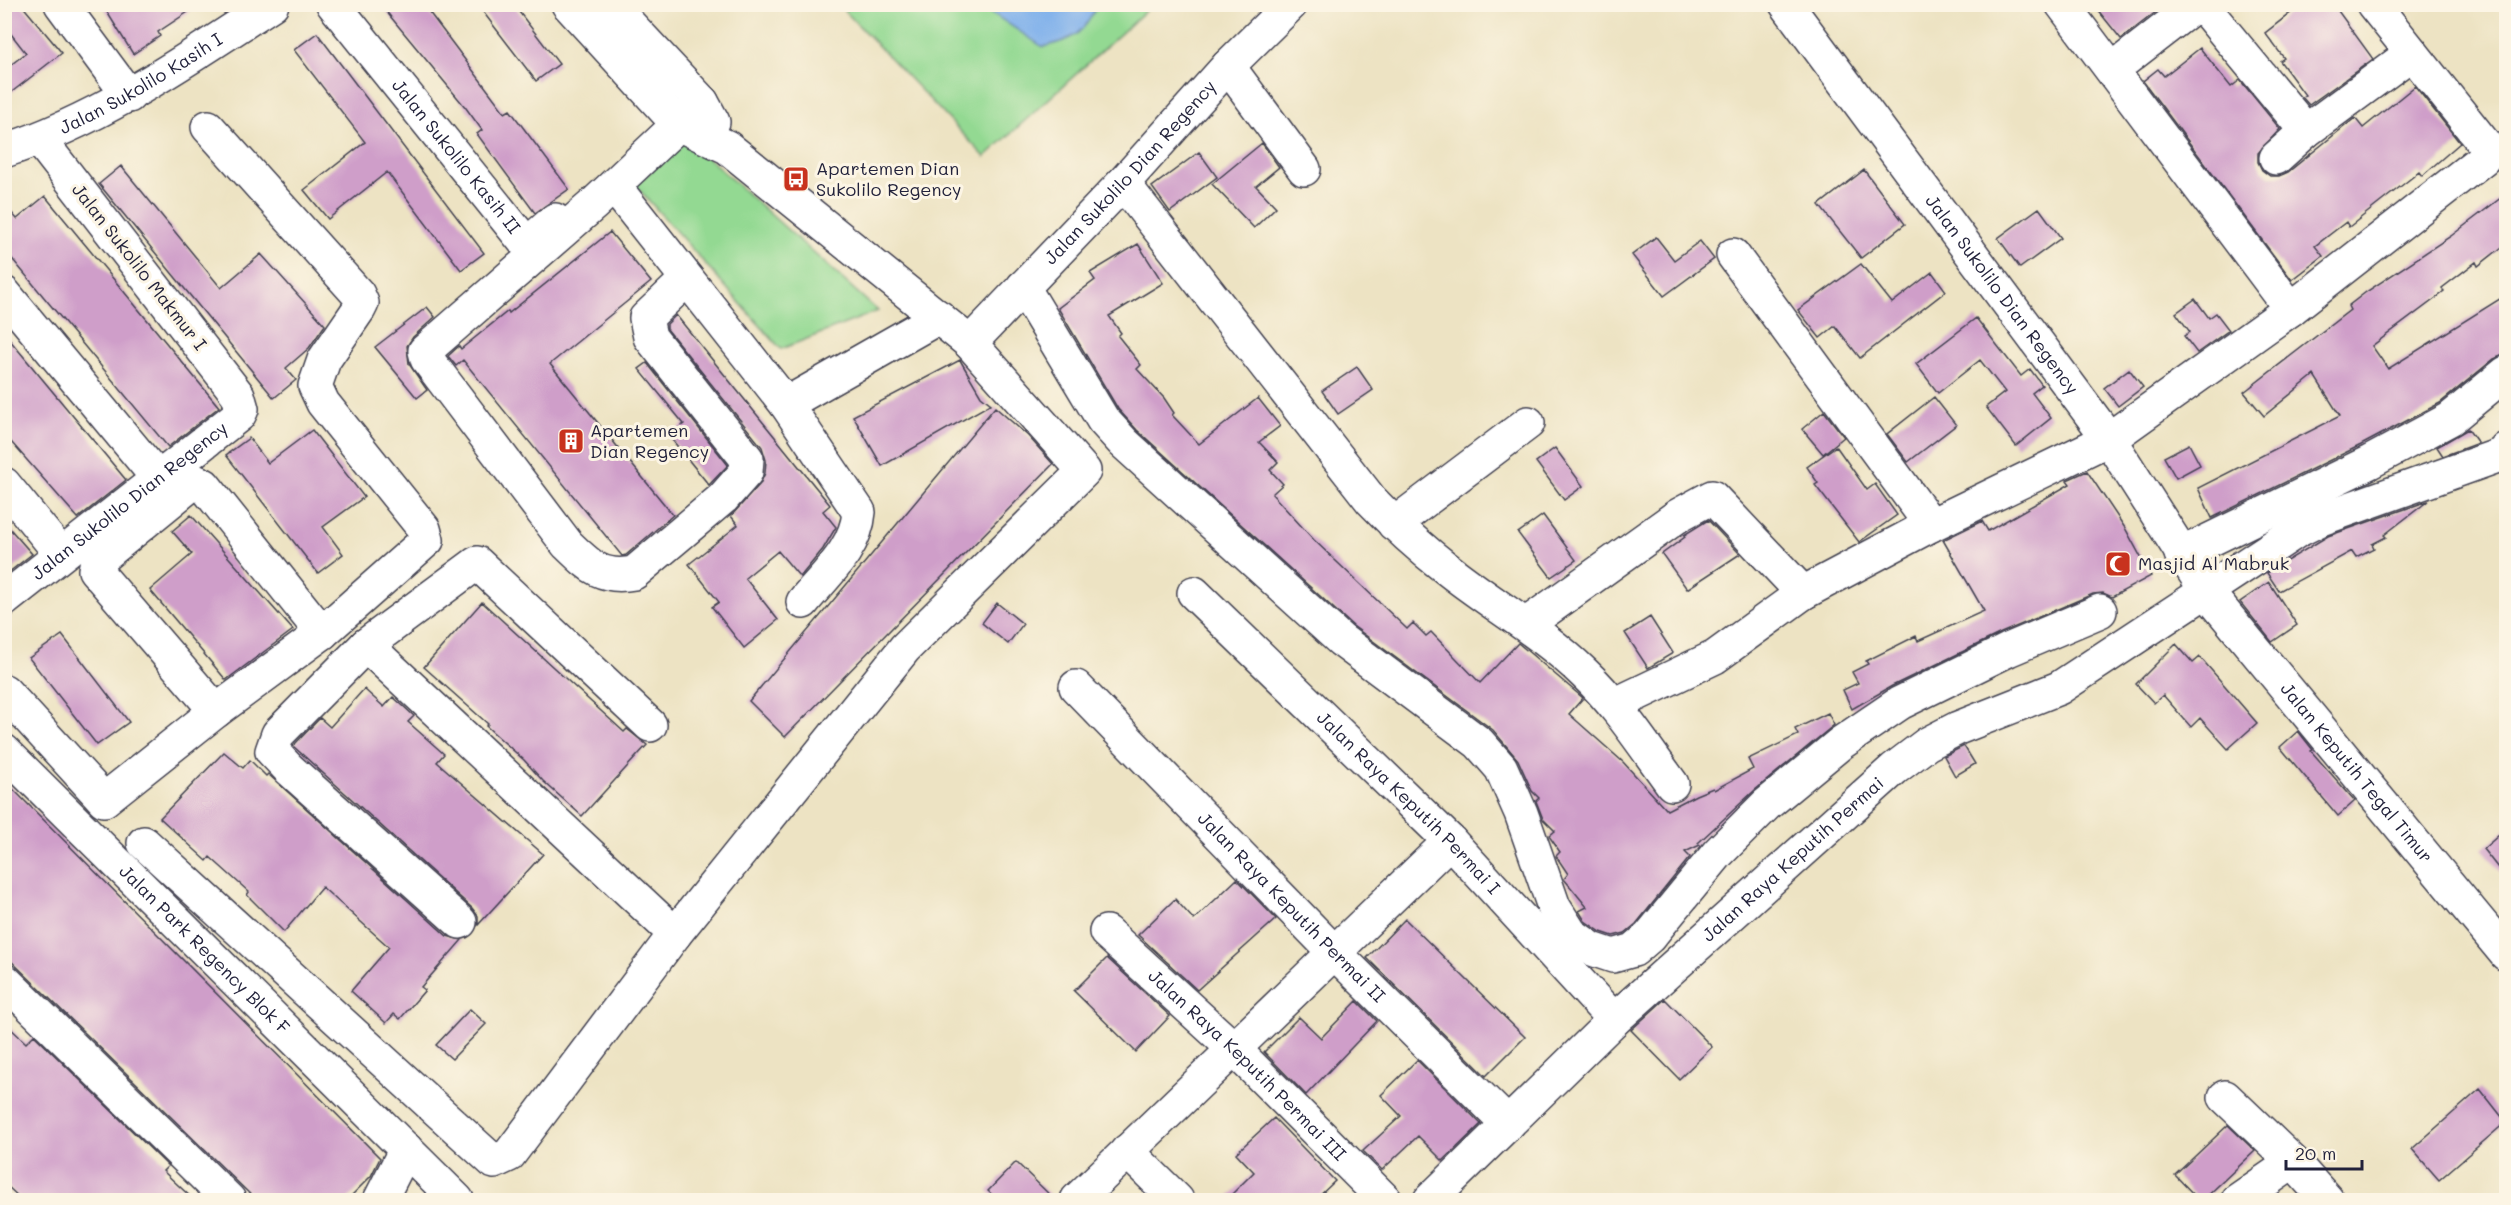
<svg xmlns="http://www.w3.org/2000/svg" width="2511" height="1205" font-family="Mali,sans-serif">
  <rect width="100%" height="100%" fill="#fcf5e5"/>
  <filter id="ink" filterUnits="userSpaceOnUse"><feTurbulence type="fractalNoise" baseFrequency=".0167" numOctaves="2"/><feDisplacementMap in="SourceGraphic" scale="12" xChannelSelector="R" yChannelSelector="G"/><feConvolveMatrix kernelMatrix="1 2 1 2 8 2 1 2 1" color-interpolation-filters="sRGB"/></filter>
  <filter id="wash" filterUnits="userSpaceOnUse"><feTurbulence type="fractalNoise" baseFrequency=".008" numOctaves="4" result="noise"/><feDisplacementMap in="SourceGraphic" scale="24" xChannelSelector="R" yChannelSelector="G"/><feGaussianBlur stdDeviation="1.35" result="paint"/><feColorMatrix in="noise" values="0 0 0 0 0 0 0 0 0 0 0 0 0 0 0 0 0 1.4 0 .05"/><feComposite in="paint" operator="in"/></filter>
  <g filter="url(#wash)">
    <rect width="100%" height="100%" fill="#ede3c3"/>
    <!-- green -->
    <path fill="#93d992" stroke="#5a7e66" stroke-width="1.5" d="M839,5H1152L985,157Z
      M687,139L878,311L781,349L635,185Z"/>
    <!-- water -->
    <path fill="#7fb0eb" stroke="#506993" stroke-width="1.5" d="M980,5H1097C1085,33 1073,40 1043,47Z"/>
    <g id="blocks">
      <!-- building -->
      <path fill="#cf9ec9" d="M4,4H21L62,53L4,98V70L26,53L4,25Z
        M102,4H200L158,32L160,36L133,54Z
        M380,4H423L505,113L510,110L569,189L535,213L477,134L482,130L466,108Z
        M477,4H513L559,64L536,81Z
        M2093,4H2166L2121,39Z
        M2302,4H2333L2373,59L2309,105L2302,97L2305,95L2280,61L2284,58L2265,33Z
        M317,33L484,253L461,270L387,172L328,219L304,190L365,142L294,50Z
        M2200,48L2231,87L2240,80L2280,129L2258,153V162L2262,170L2270,176H2279L2288,172L2355,118L2363,128L2415,86L2460,143L2422,176L2419,172L2349,227L2346,222L2315,246L2323,256L2292,280L2143,81L2158,69L2164,76Z
        M1262,143L1279,167L1256,186L1276,207L1254,228L1212,184Z
        M1199,152L1217,177L1170,212L1152,187Z
        M121,166L221,288L261,254L325,325L309,348L286,368L296,380L274,398L99,184Z
        M1864,170L1905,224L1861,258L1819,205Z
        M2506,194V244L2478,266L2476,262L2442,288L2444,292L2372,346L2388,369L2506,295V354L2494,359L2440,403L2361,445L2212,518L2198,488L2340,416L2314,375L2264,416L2244,392L2350,310L2348,306L2366,292L2451,236Z
        M45,196L219,407L168,447L4,249V204L17,219Z
        M2039,208L2061,238L2020,268L1998,238Z
        M610,232L651,282L550,364L673,515L626,555L622,556L463,360L456,366L448,356L459,346L461,349L508,311L509,313Z
        M1656,237L1674,260L1700,241L1714,259L1664,296L1632,255Z
        M1138,244L1163,283L1109,316L1121,333L1118,336L1141,365L1137,369L1164,398L1174,413L1172,415L1199,444L1258,398L1280,426L1259,442L1278,462L1270,470L1283,484L1272,494L1314,540L1407,629L1413,623L1426,636L1431,632L1480,683L1518,643L1583,698L1569,714L1623,762L1667,810L1696,795L1713,788L1714,790L1753,769L1748,759L1798,735L1795,729L1828,713L1834,725L1755,790L1698,843L1700,845L1685,852L1690,857L1636,924L1625,933L1613,936L1601,932L1585,921L1579,911L1587,907L1564,879L1568,874L1556,856L1560,852L1549,836L1555,831L1543,819L1536,801L1539,798L1532,791L1518,760L1493,730L1353,626L1137,430L1118,409L1058,308L1095,280L1090,273Z
        M1861,264L1892,303L1932,272L1946,291L1860,358L1835,326L1820,338L1798,310Z
        M2195,299L2209,318L2216,313L2229,330L2197,353L2184,336L2190,332L2176,313Z
        M427,307L435,317L413,337L407,346L409,364L427,390L417,398L375,347Z
        M676,315L830,505L823,511L836,527L823,549L800,577L778,551L745,578L778,620L744,648L712,607L719,602L689,564L738,525L731,516L760,484L765,473L766,460L762,447L667,329V324Z
        M1976,318L2021,376L2030,369L2042,385L2032,393L2051,418L2016,446L1986,407L2005,392L1980,360L1938,393L1916,364Z
        M4,333L126,480L78,518L4,434Z
        M960,360L981,396L991,404L882,466L853,416Z
        M647,363L728,465L709,485L669,436L684,424L639,369Z
        M1357,367L1373,390L1338,414L1322,391Z
        M2129,369L2143,387L2118,406L2104,388Z
        M1934,397L1956,425L1908,462L1887,434Z
        M995,407L1028,436L1053,464L785,737L749,701Z
        M1824,411L1844,437L1823,454L1802,429Z
        M2468,429L2478,443L2443,456L2437,447Z
        M312,430L364,497L323,527L343,554L318,573L226,455L249,438L268,463Z
        M2189,444L2200,465L2176,478L2164,457Z
        M1836,446L1867,490L1875,484L1897,515L1859,542L1815,485L1818,483L1807,467Z
        M1555,448L1583,486L1564,500L1536,462Z
        M2087,471L2125,528L2151,576L2112,597L2103,593L2093,594L2001,633L1892,686L1852,709L1843,690L1858,683L1852,672L1868,664L1866,661L1916,636L1918,641L1984,611L1943,540L1982,521L1988,531L2070,484L2067,480Z
        M2428,501L2384,535L2386,537L2372,544L2374,548L2356,557L2352,551L2279,591L2267,573L2328,536Z
        M191,515L293,630L226,680L150,590L192,554L172,531Z
        M1543,515L1576,560L1551,577L1518,533Z
        M1708,520L1740,554L1687,589L1662,554L1685,537L1684,535Z
        M4,522L32,554L4,576Z
        M2269,582L2297,625L2272,642L2240,602Z
        M482,602L624,732L627,729L647,745L582,816L543,781L524,760L486,726L488,724L424,667Z
        M997,603L1023,624L1008,644L982,623Z
        M1650,617L1673,653L1648,668L1625,633Z
        M62,635L129,722L97,745L29,658Z
        M2176,644L2193,663L2200,657L2257,723L2228,749L2200,718L2191,727L2163,695L2154,703L2136,684Z
        M364,689L384,707L393,697L401,704L414,716L408,722L444,754L437,762L543,854L478,925V916L472,908L293,746L320,718L330,727Z
        M2298,731L2313,750L2311,751L2355,801L2338,816L2280,747Z
        M1964,746L1975,764L1955,776L1944,756Z
        M224,752L243,768L250,760L266,776L268,774L447,936L462,940L421,987L425,990L400,1019L394,1014L386,1023L351,991L389,947L322,887L284,932L247,895L249,892L210,857L207,861L160,818Z
        M4,780L380,1158L371,1176L347,1200H256L4,954Z
        M2506,829V878L2483,849Z
        M1237,879L1276,919L1197,990L1138,935L1175,899L1194,920Z
        M1405,919L1525,1037L1486,1076L1367,958Z
        M1107,958L1170,1016L1136,1052L1074,991Z
        M1665,999L1712,1047L1679,1079L1631,1030Z
        M1357,1001L1377,1021L1306,1095L1264,1052L1299,1017L1321,1038Z
        M470,1009L486,1024L452,1059L436,1045Z
        M4,1022L26,1043L34,1035L168,1166L163,1171L194,1200H22L4,1183Z
        M1417,1060L1481,1124L1443,1161L1418,1136L1382,1170L1363,1151L1401,1116L1381,1095Z
        M2480,1089L2506,1122L2439,1180L2412,1149Z
        M1274,1118L1335,1181L1315,1200H1226L1254,1172L1236,1153Z
        M2228,1125L2255,1151L2203,1200H2199L2175,1175Z
        M1016,1162L1055,1200H998L988,1191Z"/>
    </g>
  </g>
  <g filter="url(#ink)">
    <use href="#blocks" fill-opacity="0" stroke="#403f4f" stroke-width="1.5"/>
    <g fill="none" stroke-linecap="round" stroke-linejoin="round">
      <defs>
        <g id="minor">
          <path d="M61,4L129,96"/>
          <path id="s1" d="M333,4L524,241H531L555,220"/>
          <path d="M610,4L702,102L713,122"/>
          <path id="s2" d="M1786,4L2109,439L2207,592L2506,954"/>
          <path d="M2062,4L2291,309"/>
          <path d="M2201,4L2306,131"/>
          <path d="M1228,66L1304,169"/>
          <path d="M2113,69L2197,4"/>
          <path id="s3" d="M4,151C102,119 186,60 272,4"/>
          <path d="M2276,158L2306,131L2412,53"/>
          <path d="M1123,183L1371,500C1394,524 1419,547 1446,568C1491,604 1542,632 1584,673C1618,705 1644,746 1672,784"/>
          <path d="M614,186L786,404L939,317"/>
          <path d="M1733,255L1931,525"/>
          <path d="M687,279L646,318L650,337L747,459L746,472L723,498L634,573C601,579 590,566 567,544L427,359L425,351L594,204L702,102"/>
          <path d="M1023,287L1103,420L1124,443L1341,640L1479,743L1501,768L1521,813L1554,907L1571,934L1592,949L1613,956L1634,950L1649,937L1718,853L1767,804L1841,743L1900,703L2008,650L2100,611"/>
          <path d="M4,293L157,477"/>
          <path id="s4" d="M970,343L1123,183L1228,66L1291,4"/>
          <path d="M786,404L859,512C856,549 826,574 803,602"/>
          <path d="M4,484L61,554"/>
          <path d="M1394,524L1528,423"/>
          <path d="M2181,554L2370,462L2450,419L2506,373"/>
          <path id="s5" d="M1194,593L1450,841L1614,1020"/>
          <path id="s6" d="M4,600L239,415L242,409L238,395L40,140"/>
          <path d="M1527,624L1679,515L1712,497L1803,593"/>
          <path d="M366,645L675,934"/>
          <path id="s7" d="M1076,687L1333,951L1508,1124"/>
          <path d="M4,691L104,800L216,711L322,633L427,540L424,529L323,403L315,386L324,360L359,309L362,303L358,294L208,127"/>
          <path d="M1614,705L1715,657L1803,593L1931,525L2109,439L2291,309L2484,158L2487,147L2373,4"/>
          <path d="M216,711L95,570L97,561L195,481L204,485L322,633"/>
          <path id="s8" d="M4,751L457,1200"/>
          <path d="M144,843L494,1162L509,1155L675,934L905,648L1084,471L970,343L727,147L678,124L568,4"/>
          <path d="M460,922L289,769L272,751L278,734L366,645L477,563L650,725"/>
          <path id="s9" d="M1106,932L1233,1048L1385,1200"/>
          <path d="M4,980L229,1200"/>
          <path d="M2225,1097L2293,1162L2327,1200"/>
          <path d="M1127,1151L1177,1200"/>
          <path d="M380,1200L406,1149"/>
          <path d="M1077,1200L1450,841"/>
          <path id="s10" d="M1430,1200L1614,1020L1894,769L1927,744L1958,728L2059,688L2297,531L2321,519L2503,454L2506,449"/>
          <path d="M2238,1200L2293,1162"/>
        </g>
      </defs>
      <!-- minor casing -->
      <use href="#minor" stroke="#403f4f" stroke-width="36"/>
      <!-- minor -->
      <use href="#minor" stroke="#fff" stroke-width="33"/>
    </g>
  </g>
  <!-- icons -->
  <defs>
    <symbol id="bus-square" viewBox="-11 -11 22 22"><rect x="-9" y="-9" width="18" height="18" rx="4" fill="#c8321e" stroke="#fcf5e5"/><path d="M-5-6H5V4H4V6H2V4H-2V6H-4V4H-5ZM-3.5-4V0h7V-4ZM-3.5 1.2v1.5H-2V1.2ZM2 1.2v1.5H3.5V1.2Z" fill="#fff"/></symbol>
    <symbol id="building-square" viewBox="-11 -11 22 22"><rect x="-9" y="-9" width="18" height="18" rx="4" fill="#c8321e" stroke="#fcf5e5"/><path d="M-4-6H4V6H1V3H-1V6H-4ZM-2.5-4.3h1.7v1.8h-1.7ZM.8-4.3h1.7v1.8H.8ZM-2.5-1h1.7V.8h-1.7ZM.8-1h1.7V.8H.8Z" fill="#fff"/></symbol>
    <symbol id="mosque-square" viewBox="-11 -11 22 22"><rect x="-9" y="-9" width="18" height="18" rx="4" fill="#c8321e" stroke="#fcf5e5"/><path d="M3.5-4.9A6 6 0 1 0 3.5 4.9A5 5 0 1 1 3.5-4.9Z" fill="#fff"/></symbol>
  </defs>
  <g fill-rule="evenodd">
    <use href="#bus-square" x="781" y="164" width="30" height="30"/>
    <use href="#building-square" x="556" y="426" width="30" height="30"/>
    <use href="#mosque-square" x="2103" y="549" width="30" height="30"/>
  </g>
  <g text-anchor="middle" stroke-width="6" stroke-linejoin="round" paint-order="stroke">
    <!-- street labels -->
    <g font-size="18" fill="#22223b" stroke="#fcf5e5">
      <text dy="6" stroke="none"><textPath href="#s3" startOffset="153">Jalan Sukolilo Kasih I</textPath></text>
      <text dy="6" stroke="none"><textPath href="#s1" startOffset="196">Jalan Sukolilo Kasih II</textPath></text>
      <text dy="6" stroke="none"><textPath href="#s4" startOffset="234">Jalan Sukolilo Dian Regency</textPath></text>
      <text transform="translate(139 267) rotate(52)" y="6">Jalan Sukolilo Makmur I</text>
      <text dy="6" stroke="none"><textPath href="#s2" startOffset="362">Jalan Sukolilo Dian Regency</textPath></text>
      <text dy="6" stroke="none"><textPath href="#s6" startOffset="160">Jalan Sukolilo Dian Regency</textPath></text>
      <text dy="6" stroke="none"><textPath href="#s2" startOffset="958">Jalan Keputih Tegal Timur</textPath></text>
      <text dy="6" stroke="none"><textPath href="#s5" startOffset="300">Jalan Raya Keputih Permai I</textPath></text>
      <text dy="6" stroke="none"><textPath href="#s10" startOffset="498">Jalan Raya Keputih Permai</textPath></text>
      <text dy="6" stroke="none"><textPath href="#s7" startOffset="308">Jalan Raya Keputih Permai II</textPath></text>
      <text dy="6" stroke="none"><textPath href="#s8" startOffset="282">Jalan Park Regency Blok F</textPath></text>
      <text dy="6" stroke="none"><textPath href="#s9" startOffset="194">Jalan Raya Keputih Permai III</textPath></text>
    </g>
    <!-- poi labels -->
    <g font-size="18" fill="#22223b" stroke="#fcf5e5" text-anchor="start">
      <text x="816" y="175">Apartemen Dian<tspan x="816" dy="21">Sukolilo Regency</tspan></text>
      <text x="590" y="437">Apartemen<tspan x="590" dy="21">Dian Regency</tspan></text>
      <text x="2138" y="570">Masjid Al Mabruk</text>
    </g>
  </g>
  <!-- margin -->
  <rect width="2511" height="1205" fill="none" stroke="#fcf5e5" stroke-width="24"/>
  <!-- scale -->
  <path d="M2286 1160v9h76v-9" fill="none" stroke="#22223b" stroke-width="3"/>
  <text x="2295" y="1160" font-size="18" fill="#22223b" stroke="#fcf5e5" stroke-width="4.5" paint-order="stroke">20 m</text>
</svg>
